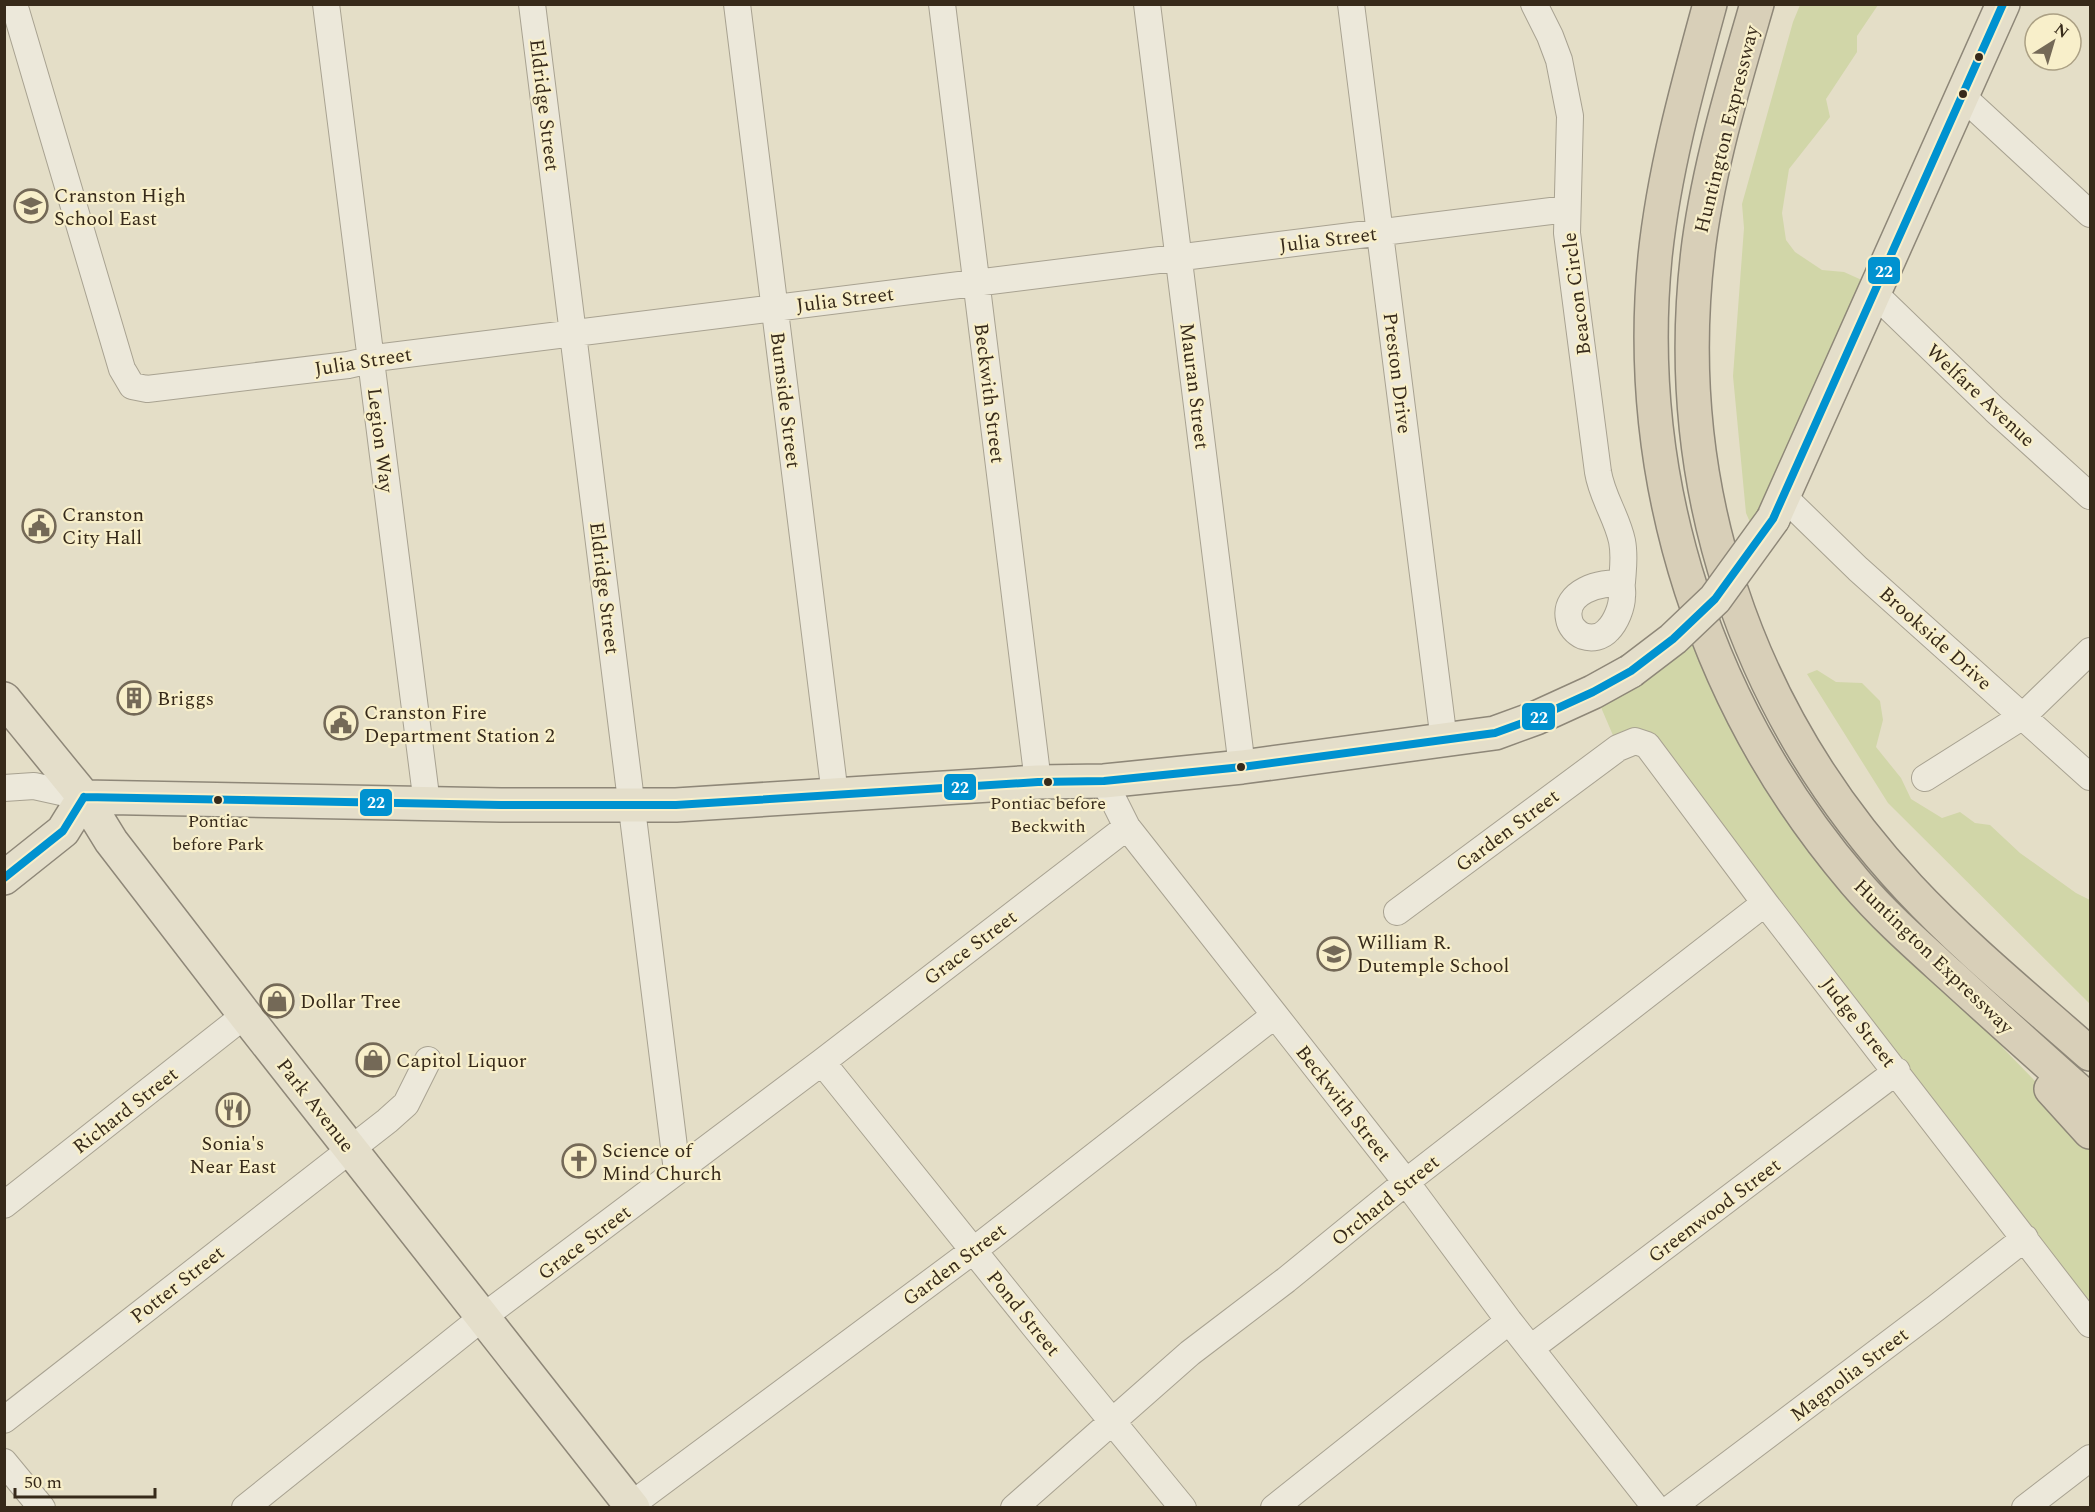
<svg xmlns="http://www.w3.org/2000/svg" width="2095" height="1512" font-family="Spectral,serif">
  <rect width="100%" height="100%" fill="#e4dec7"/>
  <!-- green -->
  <path fill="#d1d6a8" d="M1800,5H1878L1857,36V52L1826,99L1830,117L1789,169L1782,213L1786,240L1795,252L1822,270L1844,272L1875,286L1759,543L1746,513L1733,376L1744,228L1742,204L1793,22Z
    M1690,630L1731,719L2004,1049L2090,1138V1320L1642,746L1618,747L1597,698Z
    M1817,670L1836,682L1862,683L1880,701L1883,720L1876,747L1901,778L1911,799L1942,818L1960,812L1975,823L1990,825L2020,853L2076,893L2090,900V1004L1888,803L1807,674Z"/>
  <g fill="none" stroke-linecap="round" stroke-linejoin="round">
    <defs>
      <path id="minor" d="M14,4L122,369L132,386L147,389L348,365L383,357L1567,209
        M326,4L427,804
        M532,4L677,1171
        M737,4L835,795
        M942,4L1038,782
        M1147,4L1242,767
        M1351,4L1444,741
        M1534,4L1550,36L1559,60L1570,116L1567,233L1598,472C1602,497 1617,517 1622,541C1625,556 1623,568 1622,582C1621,587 1623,592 1622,596C1622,607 1616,622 1608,630C1602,637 1592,639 1583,636C1576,633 1570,626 1569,619C1563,592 1601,581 1621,584
        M1961,95L2090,214
        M1874,293L1995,410L2090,496
        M1784,497L1858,569L2090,777
        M1925,778L2023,716L2090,651
        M1104,781L1127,827L1275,1015L1406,1182L1509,1321L1656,1508
        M4,788L34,786L84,797
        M1397,912L1618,748L1635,741L1647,745L1765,903L2090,1324
        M822,1062L1034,1326L1183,1508
        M4,1205L245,1015
        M1531,1348L1897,1071
        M4,1420L387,1121L406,1104L428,1060
        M4,1462L42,1508
        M245,1508L483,1317L822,1062L1127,827
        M627,1508L974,1250L1275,1015
        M1014,1508L1190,1353L1286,1280L1406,1182L1765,903
        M1274,1508L1509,1321
        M1671,1508L1936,1308L2025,1238
        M2025,1508L2090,1458"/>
      <path id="major" d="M1773,519L2003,4
        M4,699L84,797L111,841L245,1015L633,1508
        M4,878L63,831L84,797L501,805H676L1038,782L1104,781L1242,767L1495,733L1536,718L1593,692L1631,671"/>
      <path id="highway" d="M1710,4C1687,88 1664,171 1655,257C1633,484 1707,709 1855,882C1884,916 1917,945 1950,975C1996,1017 2043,1059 2090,1101
        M1757,4C1734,83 1710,162 1699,243C1668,483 1745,712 1909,888C1965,948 2029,1000 2090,1054
        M2051,1089L2090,1132"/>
    </defs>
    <!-- minor casing -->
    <use href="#minor" stroke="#a8a291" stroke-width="28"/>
    <!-- major casing -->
    <use href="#major" stroke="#8e8778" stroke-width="36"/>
    <!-- highway casing -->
    <use href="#highway" stroke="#8e8778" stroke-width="36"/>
    <!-- minor -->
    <use href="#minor" stroke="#ece8da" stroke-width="26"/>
    <!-- major -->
    <use href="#major" stroke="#e4deca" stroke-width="33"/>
    <!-- highway -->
    <use href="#highway" stroke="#d8cfb8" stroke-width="33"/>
    <defs>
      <path id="major-bridge" d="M1631,671L1673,639L1715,599L1773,519"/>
    </defs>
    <!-- major-bridge casing -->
    <use href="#major-bridge" stroke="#8e8778" stroke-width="36" stroke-linecap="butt"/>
    <!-- major-bridge -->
    <use href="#major-bridge" stroke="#e4deca" stroke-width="33"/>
    <defs>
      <path id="bus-1" d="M84,797L501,805H676L1038,782L1104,781L1242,767L1495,733L1536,718L1593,692L1631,671L1673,639L1715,599L1773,519L2003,4
        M4,878L63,831L84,797"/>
    </defs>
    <!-- bus-1 casing -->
    <use href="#bus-1" stroke="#f8efca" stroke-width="12"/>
    <!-- bus-1 -->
    <use href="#bus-1" stroke="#0092d0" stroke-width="8"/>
  </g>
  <!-- icons -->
  <defs>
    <symbol id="school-ring" viewBox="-11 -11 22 22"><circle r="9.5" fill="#f8efca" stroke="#746957" stroke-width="1.5"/><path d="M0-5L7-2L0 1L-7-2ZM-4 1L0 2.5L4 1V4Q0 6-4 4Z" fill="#746957"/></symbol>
    <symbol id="civic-ring" viewBox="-11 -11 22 22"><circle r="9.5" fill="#f8efca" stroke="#746957" stroke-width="1.5"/><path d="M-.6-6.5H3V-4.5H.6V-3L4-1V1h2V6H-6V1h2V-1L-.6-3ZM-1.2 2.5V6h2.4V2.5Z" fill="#746957"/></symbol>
    <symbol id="building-ring" viewBox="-11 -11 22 22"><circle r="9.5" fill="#f8efca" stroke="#746957" stroke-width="1.5"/><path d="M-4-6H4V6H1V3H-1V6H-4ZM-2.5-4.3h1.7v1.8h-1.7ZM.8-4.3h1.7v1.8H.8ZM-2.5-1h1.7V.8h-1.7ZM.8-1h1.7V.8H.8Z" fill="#746957"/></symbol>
    <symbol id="shop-ring" viewBox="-11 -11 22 22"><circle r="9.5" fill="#f8efca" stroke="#746957" stroke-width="1.5"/><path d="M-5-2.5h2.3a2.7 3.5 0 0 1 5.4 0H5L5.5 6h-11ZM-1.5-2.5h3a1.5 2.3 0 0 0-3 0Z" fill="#746957"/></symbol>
    <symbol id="restaurant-ring" viewBox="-11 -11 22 22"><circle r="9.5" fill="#f8efca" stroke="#746957" stroke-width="1.5"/><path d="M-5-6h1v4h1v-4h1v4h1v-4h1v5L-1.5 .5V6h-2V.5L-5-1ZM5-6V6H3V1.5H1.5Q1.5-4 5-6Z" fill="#746957"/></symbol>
    <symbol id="church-ring" viewBox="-11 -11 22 22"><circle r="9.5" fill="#f8efca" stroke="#746957" stroke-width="1.5"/><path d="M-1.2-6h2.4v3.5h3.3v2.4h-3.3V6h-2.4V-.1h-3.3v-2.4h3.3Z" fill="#746957"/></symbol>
  </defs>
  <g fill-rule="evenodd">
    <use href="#school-ring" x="12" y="187" width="38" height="38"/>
    <use href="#civic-ring" x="20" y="507" width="38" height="38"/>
    <use href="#building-ring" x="115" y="679" width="38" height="38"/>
    <use href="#civic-ring" x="322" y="704" width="38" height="38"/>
    <use href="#school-ring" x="1315" y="935" width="38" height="38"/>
    <use href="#shop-ring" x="258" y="982" width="38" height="38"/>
    <use href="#shop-ring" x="354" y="1041" width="38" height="38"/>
    <use href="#restaurant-ring" x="214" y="1091" width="38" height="38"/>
    <use href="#church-ring" x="560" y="1142" width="38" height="38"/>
  </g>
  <!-- markers -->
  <g fill="#372a1a" stroke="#f8efca" stroke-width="2">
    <circle cx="1979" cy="57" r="5"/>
    <circle cx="1963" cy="94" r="5"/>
    <circle cx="1241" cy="767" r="5"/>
    <circle cx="1048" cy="782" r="5"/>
    <circle cx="218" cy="800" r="5"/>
  </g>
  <g text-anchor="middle" stroke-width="4.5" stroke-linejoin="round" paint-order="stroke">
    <!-- bus labels -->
    <g font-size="18" fill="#372a1a" stroke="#f8efca">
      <text x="1048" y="809">Pontiac before<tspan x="1048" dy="23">Beckwith</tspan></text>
      <text x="218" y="827">Pontiac<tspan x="218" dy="23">before Park</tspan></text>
    </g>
    <!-- street labels -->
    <g font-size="20" fill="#372a1a" stroke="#f8efca">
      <text transform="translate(545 105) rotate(83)" y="7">Eldridge Street</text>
      <text transform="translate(1726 129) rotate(-76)" y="7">Huntington Expressway</text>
      <text transform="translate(1328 239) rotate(-7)" y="7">Julia Street</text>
      <text transform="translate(1576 294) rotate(-97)" y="7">Beacon Circle</text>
      <text transform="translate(845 299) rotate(-7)" y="7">Julia Street</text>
      <text transform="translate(363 361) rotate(-9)" y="7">Julia Street</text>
      <text transform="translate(1398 373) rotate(83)" y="7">Preston Drive</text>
      <text transform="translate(1195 386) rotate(83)" y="7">Mauran Street</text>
      <text transform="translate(990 393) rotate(83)" y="7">Beckwith Street</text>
      <text transform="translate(1981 395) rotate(43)" y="7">Welfare Avenue</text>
      <text transform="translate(786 400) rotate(83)" y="7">Burnside Street</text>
      <text transform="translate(381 440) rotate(83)" y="7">Legion Way</text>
      <text transform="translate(605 588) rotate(83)" y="7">Eldridge Street</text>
      <text transform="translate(1936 638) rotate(42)" y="7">Brookside Drive</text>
      <text transform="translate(1507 830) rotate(-37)" y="7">Garden Street</text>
      <text transform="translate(970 947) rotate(-37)" y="7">Grace Street</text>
      <text transform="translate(1934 956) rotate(44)" y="7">Huntington Expressway</text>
      <text transform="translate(1859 1022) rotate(52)" y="7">Judge Street</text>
      <text transform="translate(1344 1103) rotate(52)" y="7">Beckwith Street</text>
      <text transform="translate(316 1105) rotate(52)" y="7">Park Avenue</text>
      <text transform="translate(125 1110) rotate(-38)" y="7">Richard Street</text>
      <text transform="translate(1385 1200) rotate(-39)" y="7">Orchard Street</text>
      <text transform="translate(1714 1210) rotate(-37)" y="7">Greenwood Street</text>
      <text transform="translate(584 1242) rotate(-37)" y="7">Grace Street</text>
      <text transform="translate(954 1264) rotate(-37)" y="7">Garden Street</text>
      <text transform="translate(177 1284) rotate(-38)" y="7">Potter Street</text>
      <text transform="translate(1024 1313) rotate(51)" y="7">Pond Street</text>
      <text transform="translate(1849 1374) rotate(-37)" y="7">Magnolia Street</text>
    </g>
    <!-- poi labels -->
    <g font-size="20" fill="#372a1a" stroke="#f8efca" text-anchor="start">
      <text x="54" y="202">Cranston High<tspan x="54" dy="23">School East</tspan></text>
      <text x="62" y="521">Cranston<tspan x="62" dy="23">City Hall</tspan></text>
      <text x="157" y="705">Briggs</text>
      <text x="364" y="719">Cranston Fire<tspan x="364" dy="23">Department Station 2</tspan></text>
      <text x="1357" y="949">William R.<tspan x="1357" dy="23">Dutemple School</tspan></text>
      <text x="300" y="1008">Dollar Tree</text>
      <text x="396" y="1067">Capitol Liquor</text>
      <text x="233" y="1150" text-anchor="middle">Sonia's<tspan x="233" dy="23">Near East</tspan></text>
      <text x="602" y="1157">Science of<tspan x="602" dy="23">Mind Church</tspan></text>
    </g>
  </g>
  <g stroke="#f8efca" stroke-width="2">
    <rect x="1867" y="256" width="34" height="29" rx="6" fill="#0092d0"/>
    <rect x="1521" y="702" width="35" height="29" rx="6" fill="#0092d0"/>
    <rect x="943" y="773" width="34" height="28" rx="6" fill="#0092d0"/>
    <rect x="359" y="788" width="34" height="29" rx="6" fill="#0092d0"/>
  </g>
  <g font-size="16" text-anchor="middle" font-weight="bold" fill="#fff">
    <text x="1884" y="277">22</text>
    <text x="1539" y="723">22</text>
    <text x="960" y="793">22</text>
    <text x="376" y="808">22</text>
  </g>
  <!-- border -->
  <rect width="2095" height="1512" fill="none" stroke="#372a1a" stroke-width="12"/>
  <!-- north arrow -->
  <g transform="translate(2053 42) rotate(37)"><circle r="28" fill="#f8efca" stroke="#aba084" stroke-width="1.5"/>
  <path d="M0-4.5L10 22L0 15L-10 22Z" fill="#746957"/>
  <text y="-9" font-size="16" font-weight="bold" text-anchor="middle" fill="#372a1a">N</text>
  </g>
  <!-- scale -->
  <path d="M15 1488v9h140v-9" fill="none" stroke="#372a1a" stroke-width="3"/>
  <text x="24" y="1488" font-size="18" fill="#372a1a" stroke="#f8efca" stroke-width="4.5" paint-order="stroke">50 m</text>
</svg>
